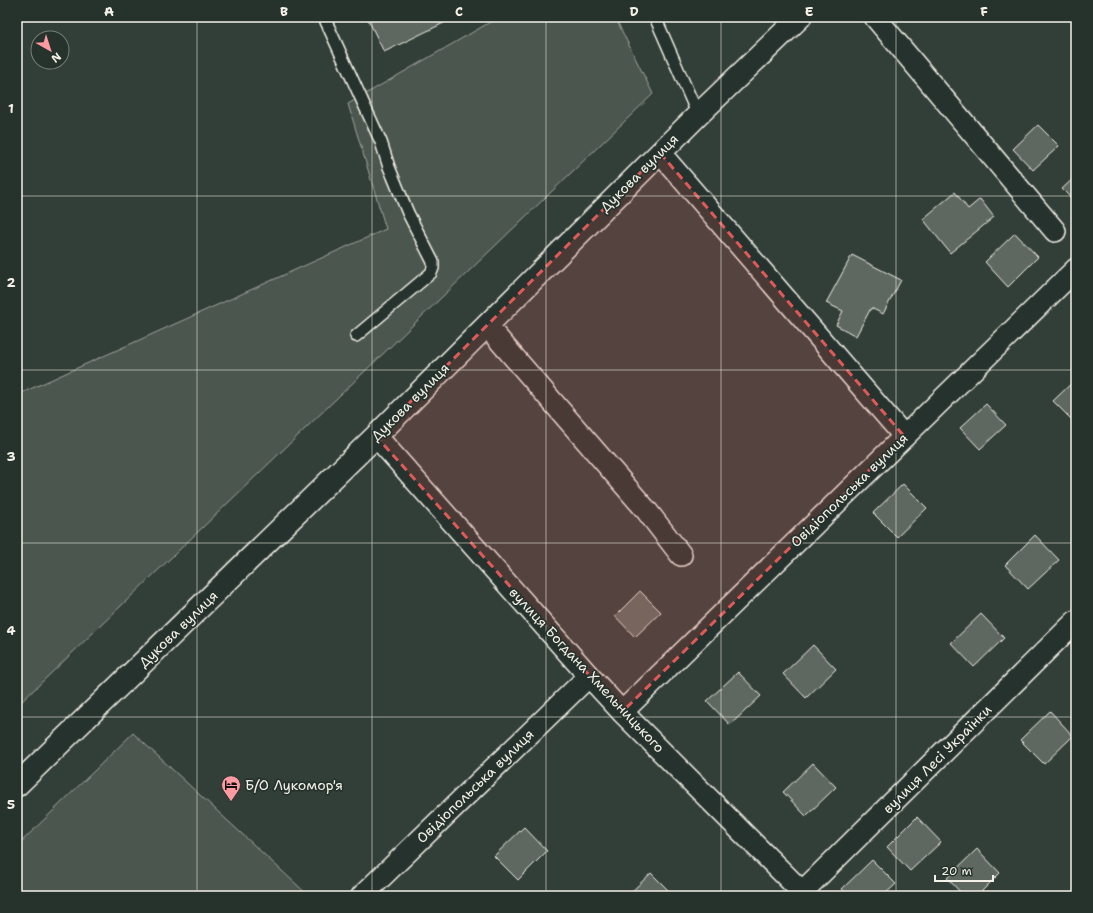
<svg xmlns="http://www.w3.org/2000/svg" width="1093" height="913" font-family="'Shantell Sans',sans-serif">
  <rect width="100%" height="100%" fill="#323e38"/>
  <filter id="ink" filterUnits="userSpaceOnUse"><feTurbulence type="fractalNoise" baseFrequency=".025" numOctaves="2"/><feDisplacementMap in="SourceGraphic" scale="8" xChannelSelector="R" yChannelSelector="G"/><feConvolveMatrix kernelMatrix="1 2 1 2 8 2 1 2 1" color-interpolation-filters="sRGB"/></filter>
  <g filter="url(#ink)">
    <!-- green -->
    <path fill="#4c564f" stroke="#a0a49c" d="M499,17H615L653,94L17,706V395L386,229L348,104Z
      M133,733L309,896H17V846Z"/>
    <!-- building -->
    <path fill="#5f6861" stroke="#f4f1e8" d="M367,17H456L384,52Z
      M1038,125L1059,146L1033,170L1013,149Z
      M1076,176V203L1062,189Z
      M955,192L968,209L980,199L994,217L950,253L923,219Z
      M1015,233L1038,257L1008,287L985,262Z
      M852,255L901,280L883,314L871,308L856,336L836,325L843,311L826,303Z
      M1076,379V424L1053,401Z
      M986,404L1006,425L980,449L960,428Z
      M903,484L927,508L897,537L873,513Z
      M1035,535L1059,560L1028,589L1005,565Z
      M640,591L661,612L635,637L615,616Z
      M981,614L1004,638L974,667L951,643Z
      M813,645L836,669L806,698L783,674Z
      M738,672L761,696L730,725L707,701Z
      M1050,711L1073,736L1044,764L1020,740Z
      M813,763L836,787L806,816L783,792Z
      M917,817L941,842L910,871L887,847Z
      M524,827L547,851L518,880L494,856Z
      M977,849L1000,873L977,896H964L947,878Z
      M872,860L896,884L883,896H849L842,889Z
      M651,873L674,896H627Z"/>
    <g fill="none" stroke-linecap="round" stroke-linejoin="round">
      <defs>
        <path id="lane" d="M324,17L381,142L389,167L408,213L433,262V268L431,273L356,336
          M655,17L698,115"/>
        <path id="street" d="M875,17L1055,231
          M660,153L904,436
          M487,326L647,511L681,555
          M376,436L589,676L622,712L806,896
          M622,712L1076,269
          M362,896L589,676
          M798,896L1076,621"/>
        <path id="secondary" d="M17,785L376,436L698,115L800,17"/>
      </defs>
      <!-- lane casing -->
      <use href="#lane" stroke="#f4f1e8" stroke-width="14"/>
      <!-- street casing -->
      <use href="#street" stroke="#f4f1e8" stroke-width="24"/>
      <!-- secondary casing -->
      <use href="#secondary" stroke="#f4f1e8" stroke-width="25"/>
      <!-- lane -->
      <use href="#lane" stroke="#26332d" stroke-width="11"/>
      <!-- street -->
      <use href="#street" stroke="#26332d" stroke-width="21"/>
      <!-- secondary -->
      <use href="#secondary" stroke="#26332d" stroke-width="22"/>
    </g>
  </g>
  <!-- marked area -->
  <path fill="#de5a58" fill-opacity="0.2" stroke="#de5a58" stroke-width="3" stroke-dasharray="8 5" stroke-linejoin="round" d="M660,153L904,436L622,712L376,436Z"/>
  <!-- grid -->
  <path fill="none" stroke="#f4f1e8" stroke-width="1" stroke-opacity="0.55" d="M197,17V896M372,17V896M546,17V896M721,17V896M896,17V896M17,196H1076M17,370H1076M17,543H1076M17,717H1076"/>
  <!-- icons -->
  <defs>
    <symbol id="hotel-pin" viewBox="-11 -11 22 30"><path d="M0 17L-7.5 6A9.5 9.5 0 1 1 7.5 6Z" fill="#ff9aa2" stroke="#26332d"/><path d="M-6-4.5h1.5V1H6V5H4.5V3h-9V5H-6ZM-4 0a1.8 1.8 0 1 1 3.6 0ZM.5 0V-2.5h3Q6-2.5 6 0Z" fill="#111"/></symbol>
  </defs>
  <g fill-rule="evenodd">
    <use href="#hotel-pin" x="220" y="774" width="22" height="30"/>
  </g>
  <g text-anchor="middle" stroke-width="3.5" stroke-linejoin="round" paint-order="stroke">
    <!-- street labels -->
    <g font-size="14" fill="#f4f1e8" stroke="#26332d">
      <text transform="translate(639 173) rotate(-45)" y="5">Дукова вулиця</text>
      <text transform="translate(410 402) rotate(-45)" y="5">Дукова вулиця</text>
      <text transform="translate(849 490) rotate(-44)" y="5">Овідіопольська вулиця</text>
      <text transform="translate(178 629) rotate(-44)" y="5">Дукова вулиця</text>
      <text transform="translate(587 670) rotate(47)" y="5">вулиця Богдана Хмельницького</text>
      <text transform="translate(937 759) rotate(-45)" y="5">вулиця Лесі Українки</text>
      <text transform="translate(475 786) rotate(-44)" y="5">Овідіопольська вулиця</text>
    </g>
    <!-- poi labels -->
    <g font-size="14" fill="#f4f1e8" stroke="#26332d" text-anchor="start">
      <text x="245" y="790">Б/О Лукомор'я</text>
    </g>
  </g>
  <!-- margin -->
  <rect width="1093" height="913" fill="none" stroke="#26332d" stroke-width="44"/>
  <!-- north arrow -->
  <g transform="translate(50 50) rotate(141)"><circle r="19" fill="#26332d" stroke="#787f78"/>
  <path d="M0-3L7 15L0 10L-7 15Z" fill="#ff9aa2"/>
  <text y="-6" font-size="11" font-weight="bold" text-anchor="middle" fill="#f4f1e8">N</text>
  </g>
  <!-- scale -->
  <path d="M935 875v6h58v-6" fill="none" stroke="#f4f1e8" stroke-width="2"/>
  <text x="941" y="875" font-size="12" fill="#f4f1e8" stroke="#26332d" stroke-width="3" paint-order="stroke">20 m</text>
  <rect x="22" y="22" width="1049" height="869" fill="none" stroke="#f4f1e8" stroke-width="1.5"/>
  <g font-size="13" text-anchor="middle" font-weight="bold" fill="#f4f1e8">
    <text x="109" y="16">A</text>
    <text x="284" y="16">B</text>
    <text x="459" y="16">C</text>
    <text x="634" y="16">D</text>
    <text x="809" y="16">E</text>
    <text x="984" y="16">F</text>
    <text x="11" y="113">1</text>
    <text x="11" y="287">2</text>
    <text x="11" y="461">3</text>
    <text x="11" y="635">4</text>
    <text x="11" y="809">5</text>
  </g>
</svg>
